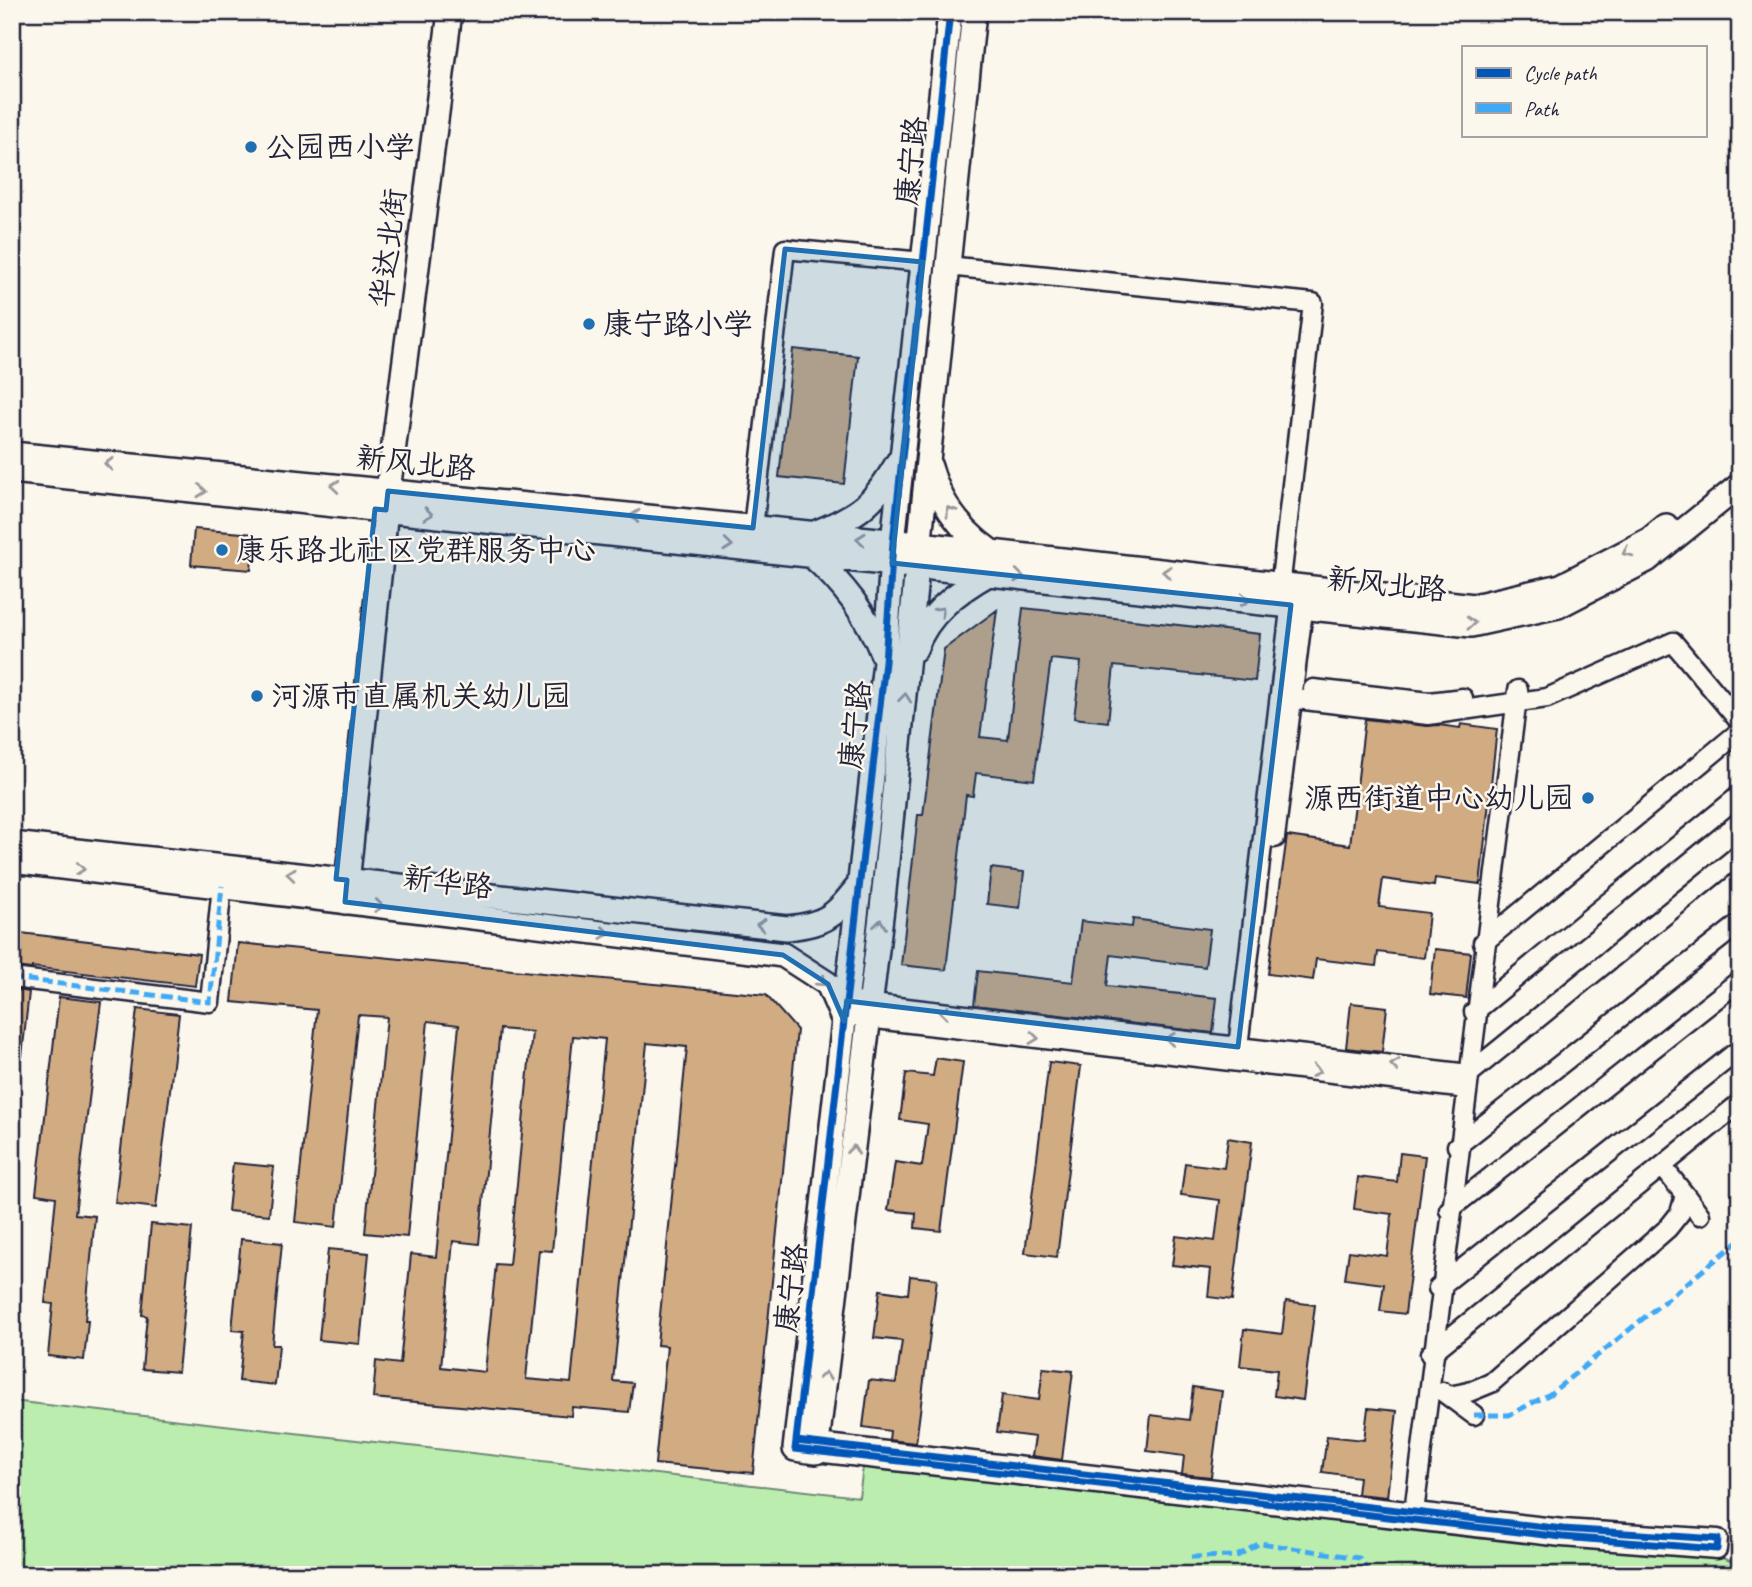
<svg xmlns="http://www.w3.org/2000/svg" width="1752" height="1587" font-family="Caveat,'LXGW WenKai TC',sans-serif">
  <rect width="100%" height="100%" fill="#fbf7ec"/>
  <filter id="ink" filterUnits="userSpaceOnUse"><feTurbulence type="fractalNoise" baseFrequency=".0143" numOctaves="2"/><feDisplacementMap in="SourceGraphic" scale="14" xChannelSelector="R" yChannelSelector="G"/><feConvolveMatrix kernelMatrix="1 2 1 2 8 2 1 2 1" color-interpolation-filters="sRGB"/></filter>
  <g filter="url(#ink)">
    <!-- green -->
    <path fill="#bbeeae" stroke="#6e8874" stroke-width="2" d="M12,1401L859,1497L863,1467L1715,1556L1740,1564V1575H12Z"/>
    <!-- building -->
    <path fill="#d1ac83" stroke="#22223b" stroke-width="2" fill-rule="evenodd" d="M793,349L858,356L844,484L779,477Z
      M194,529L254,534L251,570L191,565Z
      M1023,608L1260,634L1255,681L1114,666L1108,722L1074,718L1081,662L1051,659L1034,780L976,773L973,796L966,795L946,970L901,965L918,815H923L944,649L997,610L980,737L1008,740Z
      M1365,719L1427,726L1439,725L1460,728L1461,724L1497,729L1480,884L1435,878L1434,886L1383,879L1379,907L1429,913L1424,958L1378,952L1376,966L1316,959L1313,980L1268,974L1287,836L1350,845Z
      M991,868L1024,872L1020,908L987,904Z
      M1133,919L1210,929L1205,967L1111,955L1107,986L1217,998L1213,1033L974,1005L978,971L1073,982L1081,921L1132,927Z
      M12,932L199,954L195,986L32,967V969L12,967Z
      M238,943L766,995L797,1030L753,1473L655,1464L667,1346L657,1345L687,1047L647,1043L613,1381L633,1383L629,1412L572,1407L571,1416L373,1398L376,1361L400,1364L411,1254L436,1257L459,1025L428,1021L407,1237L365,1233L387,1017L358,1015L336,1227L295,1222L317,1010L232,1002ZM500,1029L532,1032L509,1265L496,1264L485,1372L441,1367L453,1241L479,1244ZM573,1036L605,1039L571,1383L526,1379L539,1250L552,1251Z
      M1435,949L1471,953L1466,998L1430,994Z
      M12,989L29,992L22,1056L12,1055Z
      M59,997L101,1002L75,1214L95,1216L85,1321H88L84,1360L48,1356L53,1304L45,1303L56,1197L36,1194Z
      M1351,1003L1387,1007L1382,1052L1346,1048Z
      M137,1009L179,1014L156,1208L115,1203Z
      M936,1058L963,1062L941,1231L915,1228L916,1213L888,1210L895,1162L922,1166L928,1124L900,1120L906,1073L933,1076Z
      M1049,1062L1081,1066L1057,1257L1025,1253Z
      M1228,1138L1252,1142L1232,1300L1208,1297L1211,1269L1172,1265L1176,1236L1215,1241L1220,1200L1181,1195L1185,1163L1224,1168Z
      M1400,1153L1425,1156L1405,1314L1380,1311L1384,1284L1345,1279L1349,1251L1387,1256L1392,1214L1354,1209L1358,1177L1397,1182Z
      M233,1163L274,1167L269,1215L228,1211Z
      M151,1224L192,1228L178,1372L142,1369L147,1316L142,1315Z
      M241,1239L282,1243L272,1345H279L275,1385L239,1381L244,1331L232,1330Z
      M328,1249L369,1253L360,1344L319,1340Z
      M910,1276L937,1279L916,1443L889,1440L890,1431L863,1427L869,1380L896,1383L902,1341L874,1338L880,1290L908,1294Z
      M1286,1301L1315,1305L1303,1400L1274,1396L1277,1370L1240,1366L1244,1329L1282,1334Z
      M1043,1368L1073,1371L1062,1460L1032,1456L1035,1437L997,1432L1002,1395L1039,1400Z
      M1193,1387L1222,1391L1211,1477L1182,1474L1184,1456L1147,1451L1151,1415L1189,1420Z
      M1368,1408L1397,1411L1387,1497L1357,1494L1359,1477L1322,1472L1327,1436L1364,1440Z"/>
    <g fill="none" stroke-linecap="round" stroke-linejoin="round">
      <defs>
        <path id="minor" d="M947,266L1313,303L1279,597
          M753,528L785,249L923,262
          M1313,689L1430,702L1463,698
          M1280,697L1428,715L1547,698L1673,642L1740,722
          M1275,838L1305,594
          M1483,943L1740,731
          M12,978L210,1002L222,886
          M847,1001L1238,1047L1292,593
          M1474,1012L1740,795
          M859,1017L1467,1089
          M1237,1058L1238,1047L1469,1074L1740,854
          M1457,1146L1740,923
          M1685,1195L1700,1215
          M1449,1210L1740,980
          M1438,1288L1740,1049
          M1430,1354L1740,1103
          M1443,1392L1474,1415
          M1449,1396L1469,1392L1491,1383L1668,1228L1680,1213L1685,1195L1662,1166
          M816,1452L1562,1537L1717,1549L1718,1539L1563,1529L817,1443
          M1413,1520L1518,690"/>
        <path id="tertiary" d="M950,12L893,542L885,662L795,1449L816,1452L883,900L974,12
          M12,454L929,545L1474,606L1561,586L1649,540L1666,526
          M930,467C940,503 960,530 990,551
          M12,471L1471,625L1558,606L1647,560L1740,485
          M815,533C859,515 874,504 898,462
          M810,554C843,584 867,614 883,655
          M915,649C928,613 958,591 990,573
          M12,844L787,928C828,924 835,915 860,884
          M12,861L783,955L828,984L843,1019
          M345,902L388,491L450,12"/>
      </defs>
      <!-- minor casing -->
      <use href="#minor" stroke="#22223b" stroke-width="23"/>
      <!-- tertiary casing -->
      <use href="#tertiary" stroke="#22223b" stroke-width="28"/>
      <!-- minor -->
      <use href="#minor" stroke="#fbf7ec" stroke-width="18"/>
      <!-- tertiary -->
      <use href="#tertiary" stroke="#fbf7ec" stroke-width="23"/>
      <!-- quiet -->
      <path stroke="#3fa9f5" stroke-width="5" stroke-dasharray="10 5" stroke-linecap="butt" d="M12,978L210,1002L222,886
        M1474,1415H1509L1550,1394L1740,1240
        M1191,1557L1237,1556L1260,1543L1359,1558L1370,1575"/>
      <defs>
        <path id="cycleway" d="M796,1441L1563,1529L1718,1539L1717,1549L1562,1537L795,1449L796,1441L885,662L893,542L950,12"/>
      </defs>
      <!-- cycleway casing -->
      <use href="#cycleway" stroke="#fbf7ec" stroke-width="11"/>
      <!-- cycleway -->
      <use href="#cycleway" stroke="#0057b8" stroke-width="7"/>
    </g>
    <!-- one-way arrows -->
    <defs><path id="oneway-chevron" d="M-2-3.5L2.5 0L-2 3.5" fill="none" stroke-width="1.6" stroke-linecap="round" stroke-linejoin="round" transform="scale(1.75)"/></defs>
    <g stroke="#99979c">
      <use href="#oneway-chevron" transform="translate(109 464) rotate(-174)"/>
      <use href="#oneway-chevron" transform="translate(335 486) rotate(-174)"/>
      <use href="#oneway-chevron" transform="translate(202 491) rotate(6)"/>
      <use href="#oneway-chevron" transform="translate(950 511) rotate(-125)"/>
      <use href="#oneway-chevron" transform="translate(428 514) rotate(6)"/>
      <use href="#oneway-chevron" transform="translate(635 516) rotate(-174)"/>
      <use href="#oneway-chevron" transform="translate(861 539) rotate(-174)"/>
      <use href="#oneway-chevron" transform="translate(728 545) rotate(6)"/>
      <use href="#oneway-chevron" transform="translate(1627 552) rotate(153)"/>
      <use href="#oneway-chevron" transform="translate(1167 572) rotate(-174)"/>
      <use href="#oneway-chevron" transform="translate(1019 576) rotate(6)"/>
      <use href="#oneway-chevron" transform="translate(1245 600) rotate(6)"/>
      <use href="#oneway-chevron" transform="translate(940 611) rotate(-46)"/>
      <use href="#oneway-chevron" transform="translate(1471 623) rotate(-3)"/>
      <use href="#oneway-chevron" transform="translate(905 698) rotate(-84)"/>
      <use href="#oneway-chevron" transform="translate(80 869) rotate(7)"/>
      <use href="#oneway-chevron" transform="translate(291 874) rotate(-174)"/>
      <use href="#oneway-chevron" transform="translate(379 906) rotate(7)"/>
      <use href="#oneway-chevron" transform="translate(880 924) rotate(-83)"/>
      <use href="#oneway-chevron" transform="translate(761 925) rotate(-174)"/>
      <use href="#oneway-chevron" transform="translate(605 933) rotate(7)"/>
      <use href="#oneway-chevron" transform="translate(822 982) rotate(42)"/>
      <use href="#oneway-chevron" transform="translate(944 1012) rotate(-173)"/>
      <use href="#oneway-chevron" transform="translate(1034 1038) rotate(7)"/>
      <use href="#oneway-chevron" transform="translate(1170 1039) rotate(-173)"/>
      <use href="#oneway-chevron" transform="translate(1395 1065) rotate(-173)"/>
      <use href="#oneway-chevron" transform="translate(1316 1071) rotate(7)"/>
      <use href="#oneway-chevron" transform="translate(853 1150) rotate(-83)"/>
      <use href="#oneway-chevron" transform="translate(825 1376) rotate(-83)"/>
    </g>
  </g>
  <!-- marked area -->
  <path fill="#1f6fb2" fill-opacity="0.2" stroke="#1f6fb2" stroke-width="5" stroke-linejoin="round" d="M785,249L923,262L892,563L1291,605L1238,1047L847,1001L844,1021L828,984L783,955L345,902L347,880L336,879L375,509L386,510L388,491L753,528Z"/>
  <!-- markers -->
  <g fill="#1f6fb2" stroke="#fbf7ec" stroke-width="2.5">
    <circle cx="251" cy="147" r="7"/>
    <circle cx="589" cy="324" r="7"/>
    <circle cx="222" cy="550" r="7"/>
    <circle cx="257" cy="696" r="7"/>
    <circle cx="1588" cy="798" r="7"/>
  </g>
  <g text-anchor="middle" stroke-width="5" stroke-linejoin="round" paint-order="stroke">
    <!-- poi labels -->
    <g font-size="30" fill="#22223b" stroke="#fbf7ec" text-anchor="start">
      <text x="265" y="157">公园西小学</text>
      <text x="603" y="334">康宁路小学</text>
      <text x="236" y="560">康乐路北社区党群服务中心</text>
      <text x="271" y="706">河源市直属机关幼儿园</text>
      <text x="1574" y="808" text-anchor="end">源西街道中心幼儿园</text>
    </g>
    <!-- street labels -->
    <g font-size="30" fill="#22223b" stroke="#fbf7ec">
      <text transform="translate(911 161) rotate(-84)" y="10">康宁路</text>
      <text transform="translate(388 248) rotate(-83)" y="10">华达北街</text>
      <text transform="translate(416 463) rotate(6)" y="10">新风北路</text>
      <text transform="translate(1387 584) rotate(6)" y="10">新风北路</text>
      <text transform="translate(855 725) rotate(-84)" y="10">康宁路</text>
      <text transform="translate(448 882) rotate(7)" y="10">新华路</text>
      <text transform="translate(791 1288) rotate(-83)" y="10">康宁路</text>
    </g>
  </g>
  <!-- margin -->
  <rect width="1752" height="1587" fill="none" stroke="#fbf7ec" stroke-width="42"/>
  <rect x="21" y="21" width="1710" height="1545" fill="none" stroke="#22223b" stroke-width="2.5" filter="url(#ink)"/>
  <!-- legend -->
  <rect x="1462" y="46" width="245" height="91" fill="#fbf7ec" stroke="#a4a2a5" stroke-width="2"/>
  <rect x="1476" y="68" width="35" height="10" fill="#0057b8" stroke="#a4a2a5" stroke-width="2"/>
  <text x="1524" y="80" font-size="21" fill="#22223b">Cycle path</text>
  <rect x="1476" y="103" width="35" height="10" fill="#3fa9f5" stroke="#a4a2a5" stroke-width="2"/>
  <text x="1524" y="116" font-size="21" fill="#22223b">Path</text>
</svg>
